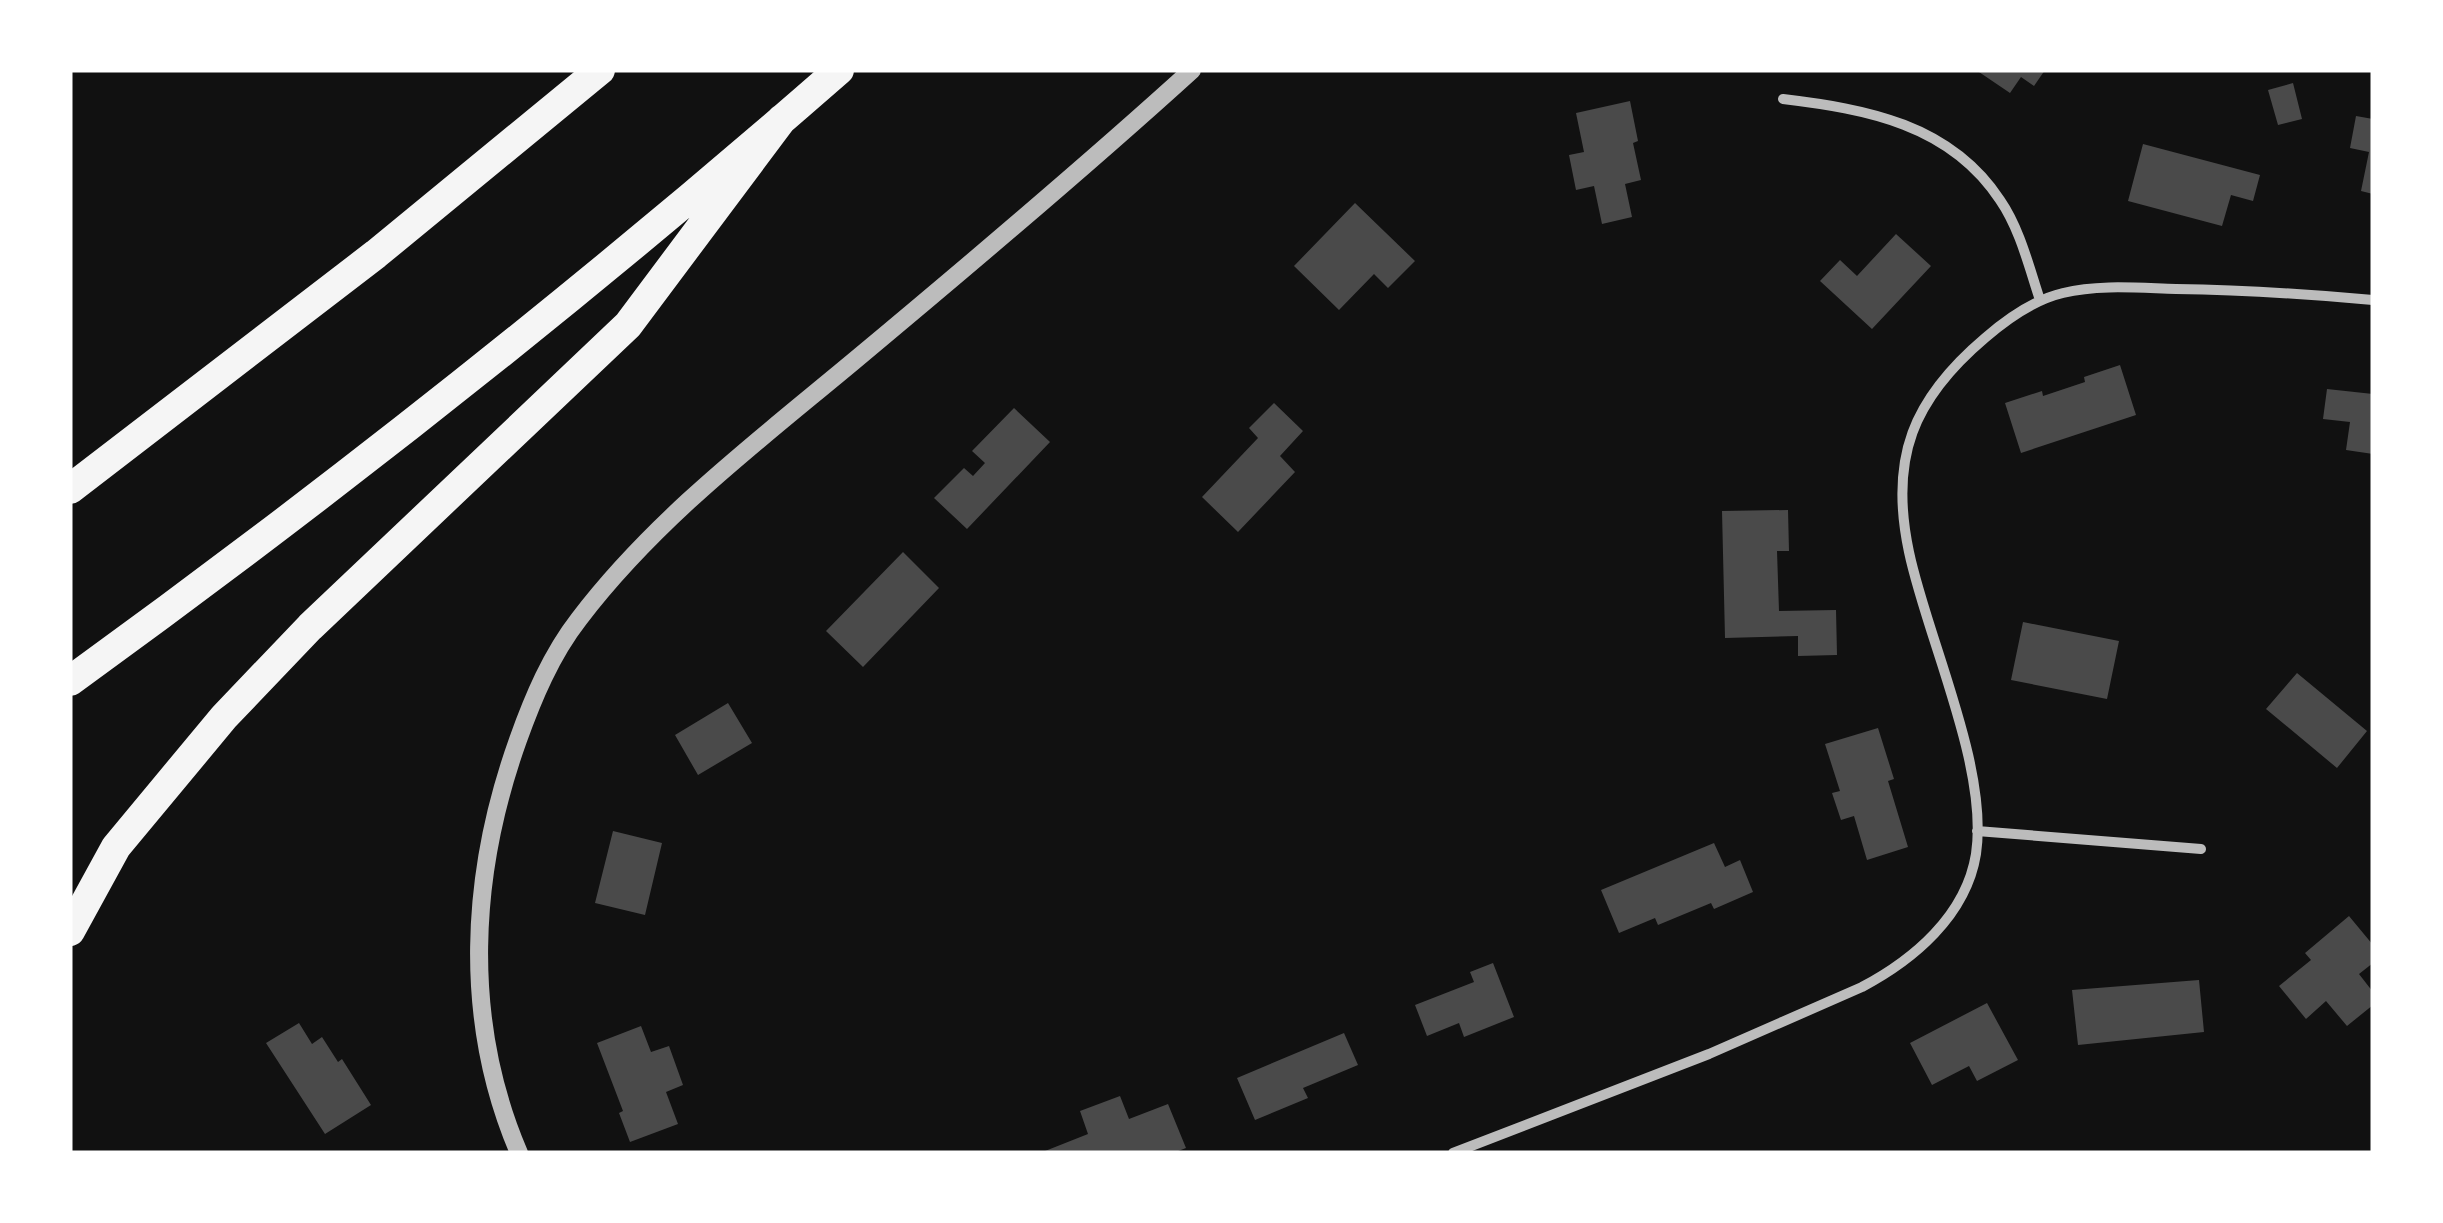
<svg xmlns="http://www.w3.org/2000/svg" width="2443" height="1223" font-family="Jost,sans-serif">
  <rect width="100%" height="100%" fill="#111"/>
  <!-- building -->
  <path fill="#4a4a4a" d="M1976,70H2045L2034,86L2021,77L2010,93Z
    M2293,83L2302,119L2278,125L2268,90Z
    M1630,101L1638,141L1633,143L1641,180L1625,184L1632,217L1602,224L1594,186L1576,190L1569,155L1584,152L1576,113Z
    M2356,116L2373,119V194L2361,191L2369,152L2350,148Z
    M2143,144L2260,175L2253,201L2231,195L2222,226L2128,201Z
    M1355,203L1415,261L1388,288L1374,274L1339,310L1294,266Z
    M1896,234L1931,266L1872,329L1820,281L1840,260L1857,276Z
    M2120,365L2136,415L2021,453L2005,403L2042,391L2043,396L2085,382L2084,377Z
    M2327,389L2373,394V454L2346,450L2350,422L2323,419Z
    M1274,403L1303,431L1280,456L1295,472L1238,532L1202,497L1258,438L1249,428Z
    M1014,408L1050,442L967,529L934,498L964,468L973,476L985,463L972,451Z
    M1788,510L1789,551H1777L1779,611L1836,610L1837,655L1798,656V636L1725,638L1722,511Z
    M903,552L939,588L863,667L826,631Z
    M2023,622L2119,641L2107,699L2011,680Z
    M2297,673L2367,731L2337,768L2266,709Z
    M728,703L752,743L698,775L675,735Z
    M1878,728L1894,779L1888,781L1908,847L1867,860L1854,816L1841,820L1832,793L1840,791L1825,744Z
    M613,831L662,843L645,915L595,903Z
    M1714,843L1725,867L1740,860L1753,892L1714,909L1711,903L1658,925L1655,918L1619,933L1601,890Z
    M2349,916L2373,945V963L2359,974L2373,992V1005L2347,1026L2326,1001L2306,1019L2279,986L2311,960L2305,953Z
    M1493,963L1514,1017L1464,1037L1459,1023L1427,1036L1415,1005L1474,982L1470,972Z
    M2199,980L2204,1032L2078,1045L2072,990Z
    M1987,1003L2018,1060L1977,1081L1969,1066L1932,1085L1910,1043Z
    M299,1023L312,1044L322,1037L338,1062L342,1059L371,1105L325,1134L266,1043Z
    M641,1026L651,1052L669,1046L683,1085L666,1092L678,1124L630,1142L619,1113L623,1111L597,1043Z
    M1344,1033L1358,1065L1303,1088L1308,1098L1255,1120L1237,1078Z
    M1120,1096L1129,1119L1168,1104L1186,1148L1173,1153H1040L1088,1134L1080,1111Z"/>
  <g fill="none" stroke-linecap="round" stroke-linejoin="round">
    <!-- minor -->
    <path stroke="#bcbcbc" stroke-width="10" d="M1783,99C1866,109 1950,124 2000,200C2020,229 2029,267 2040,300
      M1977,831L2201,849
      M1453,1153L1709,1054L1862,987C1913,960 1966,916 1976,854C1989,767 1927,638 1909,552C1889,458 1913,399 1985,338C2007,319 2033,300 2063,293C2099,284 2140,288 2176,289C2242,290 2307,294 2373,300"/>
    <!-- tertiary -->
    <path stroke="#bcbcbc" stroke-width="18" d="M519,1153C462,1020 470,874 518,740C533,698 551,655 579,619C655,519 758,441 854,361C968,266 1082,170 1192,70"/>
    <!-- motorway -->
    <path stroke="#f5f5f5" stroke-width="30" d="M70,489L376,254L600,70
      M70,681C335,489 592,286 839,70
      M70,931L116,847L224,717L310,627L628,325L782,119"/>
  </g>
  <!-- border -->
  <rect width="2443" height="1223" fill="none" stroke="#ffffff" stroke-width="145"/>
</svg>
